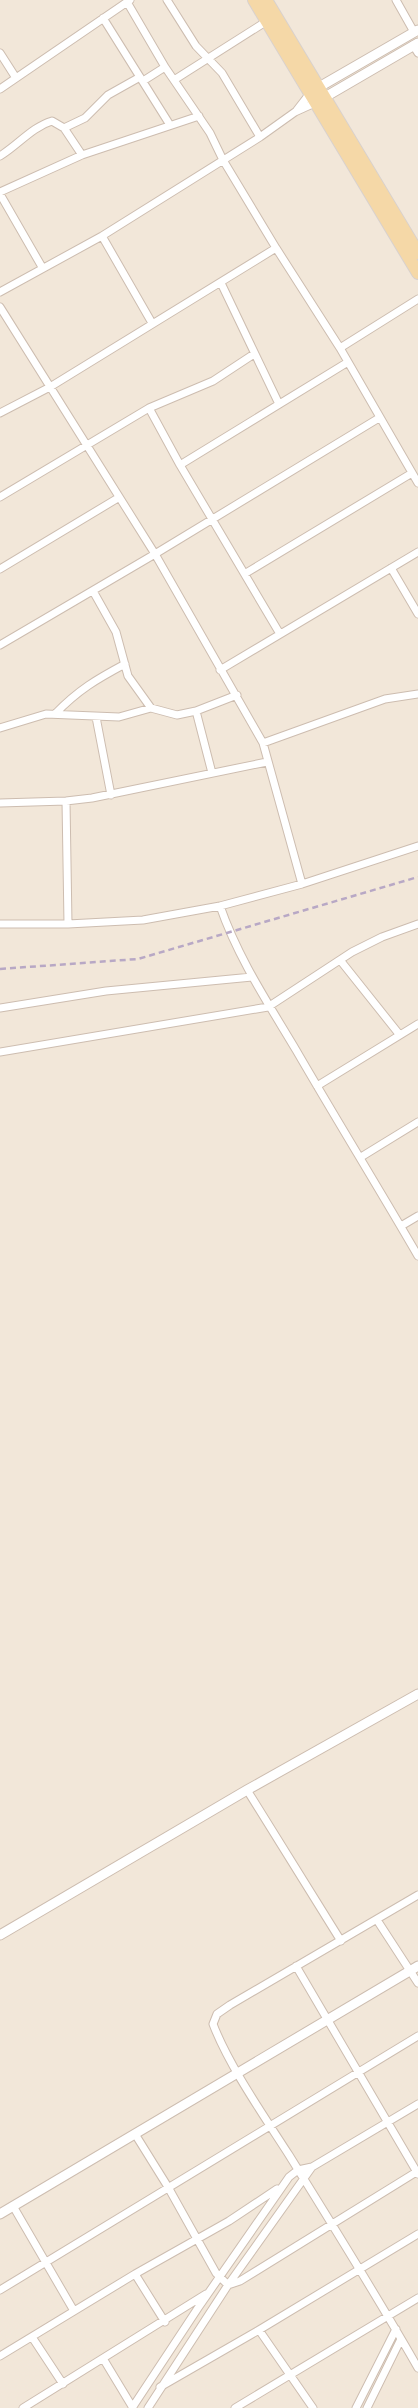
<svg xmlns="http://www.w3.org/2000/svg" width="418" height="2408" font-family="Jost,sans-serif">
  <rect width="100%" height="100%" fill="#fbf5ea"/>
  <!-- residential -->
  <path fill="#f2e7d9" d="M0,0H418V2408H0Z"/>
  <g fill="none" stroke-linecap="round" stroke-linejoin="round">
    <defs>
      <path id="minor" d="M167,0L196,46L222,73L260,137
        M396,0L414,32
        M127,2L165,67L210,133L223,160L276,248L340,348L418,483
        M103,18L170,125
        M413,45L418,53
        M0,53L16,78
        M174,80L267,21
        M143,81L165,67
        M0,89L130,0
        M297,110L311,92
        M64,128L85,118L108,95L140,77
        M0,156C18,145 32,127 52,121L64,128L82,155
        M0,192L82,155L199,116
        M0,194L42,267
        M102,236L152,323
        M221,283L279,404
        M0,292L102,236L260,137L295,112L317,102
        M0,307L155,554L263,743L302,884
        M340,348L418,299
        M149,408L180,465L280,634
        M0,413L50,387L276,248
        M180,465L348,362
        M0,497L149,408L213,381L254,354
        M391,568L418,614
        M0,569L118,498
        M246,573L412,473
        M93,591L116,632L128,676L151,708
        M0,645L155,554L379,418
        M220,670L418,552
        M196,711L212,773
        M55,714C78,690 97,679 125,664
        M96,717L111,795
        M0,728L46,714L119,717L151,708L177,715L196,711L237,695
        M263,743L385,699L418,694
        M66,801L68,924
        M0,803L66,801L92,798L267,762
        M220,906C238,958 268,1003 296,1050C336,1119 378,1187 418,1256
        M0,924H68L143,920L220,906L302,884L418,846
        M340,960L399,1034
        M0,1008L106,991L252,977
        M0,1052L268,1007L352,952L382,937L418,924
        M317,1086L418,1024
        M361,1157L418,1122
        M401,1226L418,1216
        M247,1790L341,1941
        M418,1895L230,2005L217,2014L213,2024C229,2066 264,2116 289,2155C333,2226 377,2296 418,2368
        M377,1920L418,1983
        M296,1966L418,2174
        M135,2134L168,2187L216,2273L228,2285L240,2281L418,2171
        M13,2206L74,2311
        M135,2274L165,2322
        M0,2290L418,2036
        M259,2330L313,2408
        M32,2337L63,2384
        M0,2356L135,2274L229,2221L277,2189
        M104,2360L133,2408
        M160,2387L259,2330L418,2234
        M23,2408L206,2294
        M132,2408L198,2308L289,2177L298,2170L312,2167L418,2104
        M148,2408L228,2285L312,2167
        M235,2408L418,2298
        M356,2408L396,2329
        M367,2408L401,2339"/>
      <path id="tertiary" d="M314,90L418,30
        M320,100L418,43
        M0,1935L247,1790L418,1694
        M0,2214L418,1966"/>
      <path id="primary" d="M254,0L418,273
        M266,0L418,253"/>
    </defs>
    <!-- minor casing -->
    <use href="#minor" stroke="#cdbdb0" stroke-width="9"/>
    <!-- tertiary casing -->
    <use href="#tertiary" stroke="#cdbdb0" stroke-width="11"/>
    <!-- primary casing -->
    <use href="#primary" stroke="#d8d1ce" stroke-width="14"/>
    <!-- minor -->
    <use href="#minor" stroke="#fff" stroke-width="7"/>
    <!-- tertiary -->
    <use href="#tertiary" stroke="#fff" stroke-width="9"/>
    <!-- primary -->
    <use href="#primary" stroke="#f5d8a7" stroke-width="12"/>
    <!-- rail -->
    <path stroke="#b8a8c5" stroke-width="2.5" stroke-dasharray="6 4" stroke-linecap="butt" d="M0,969L138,959L418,877"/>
  </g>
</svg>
